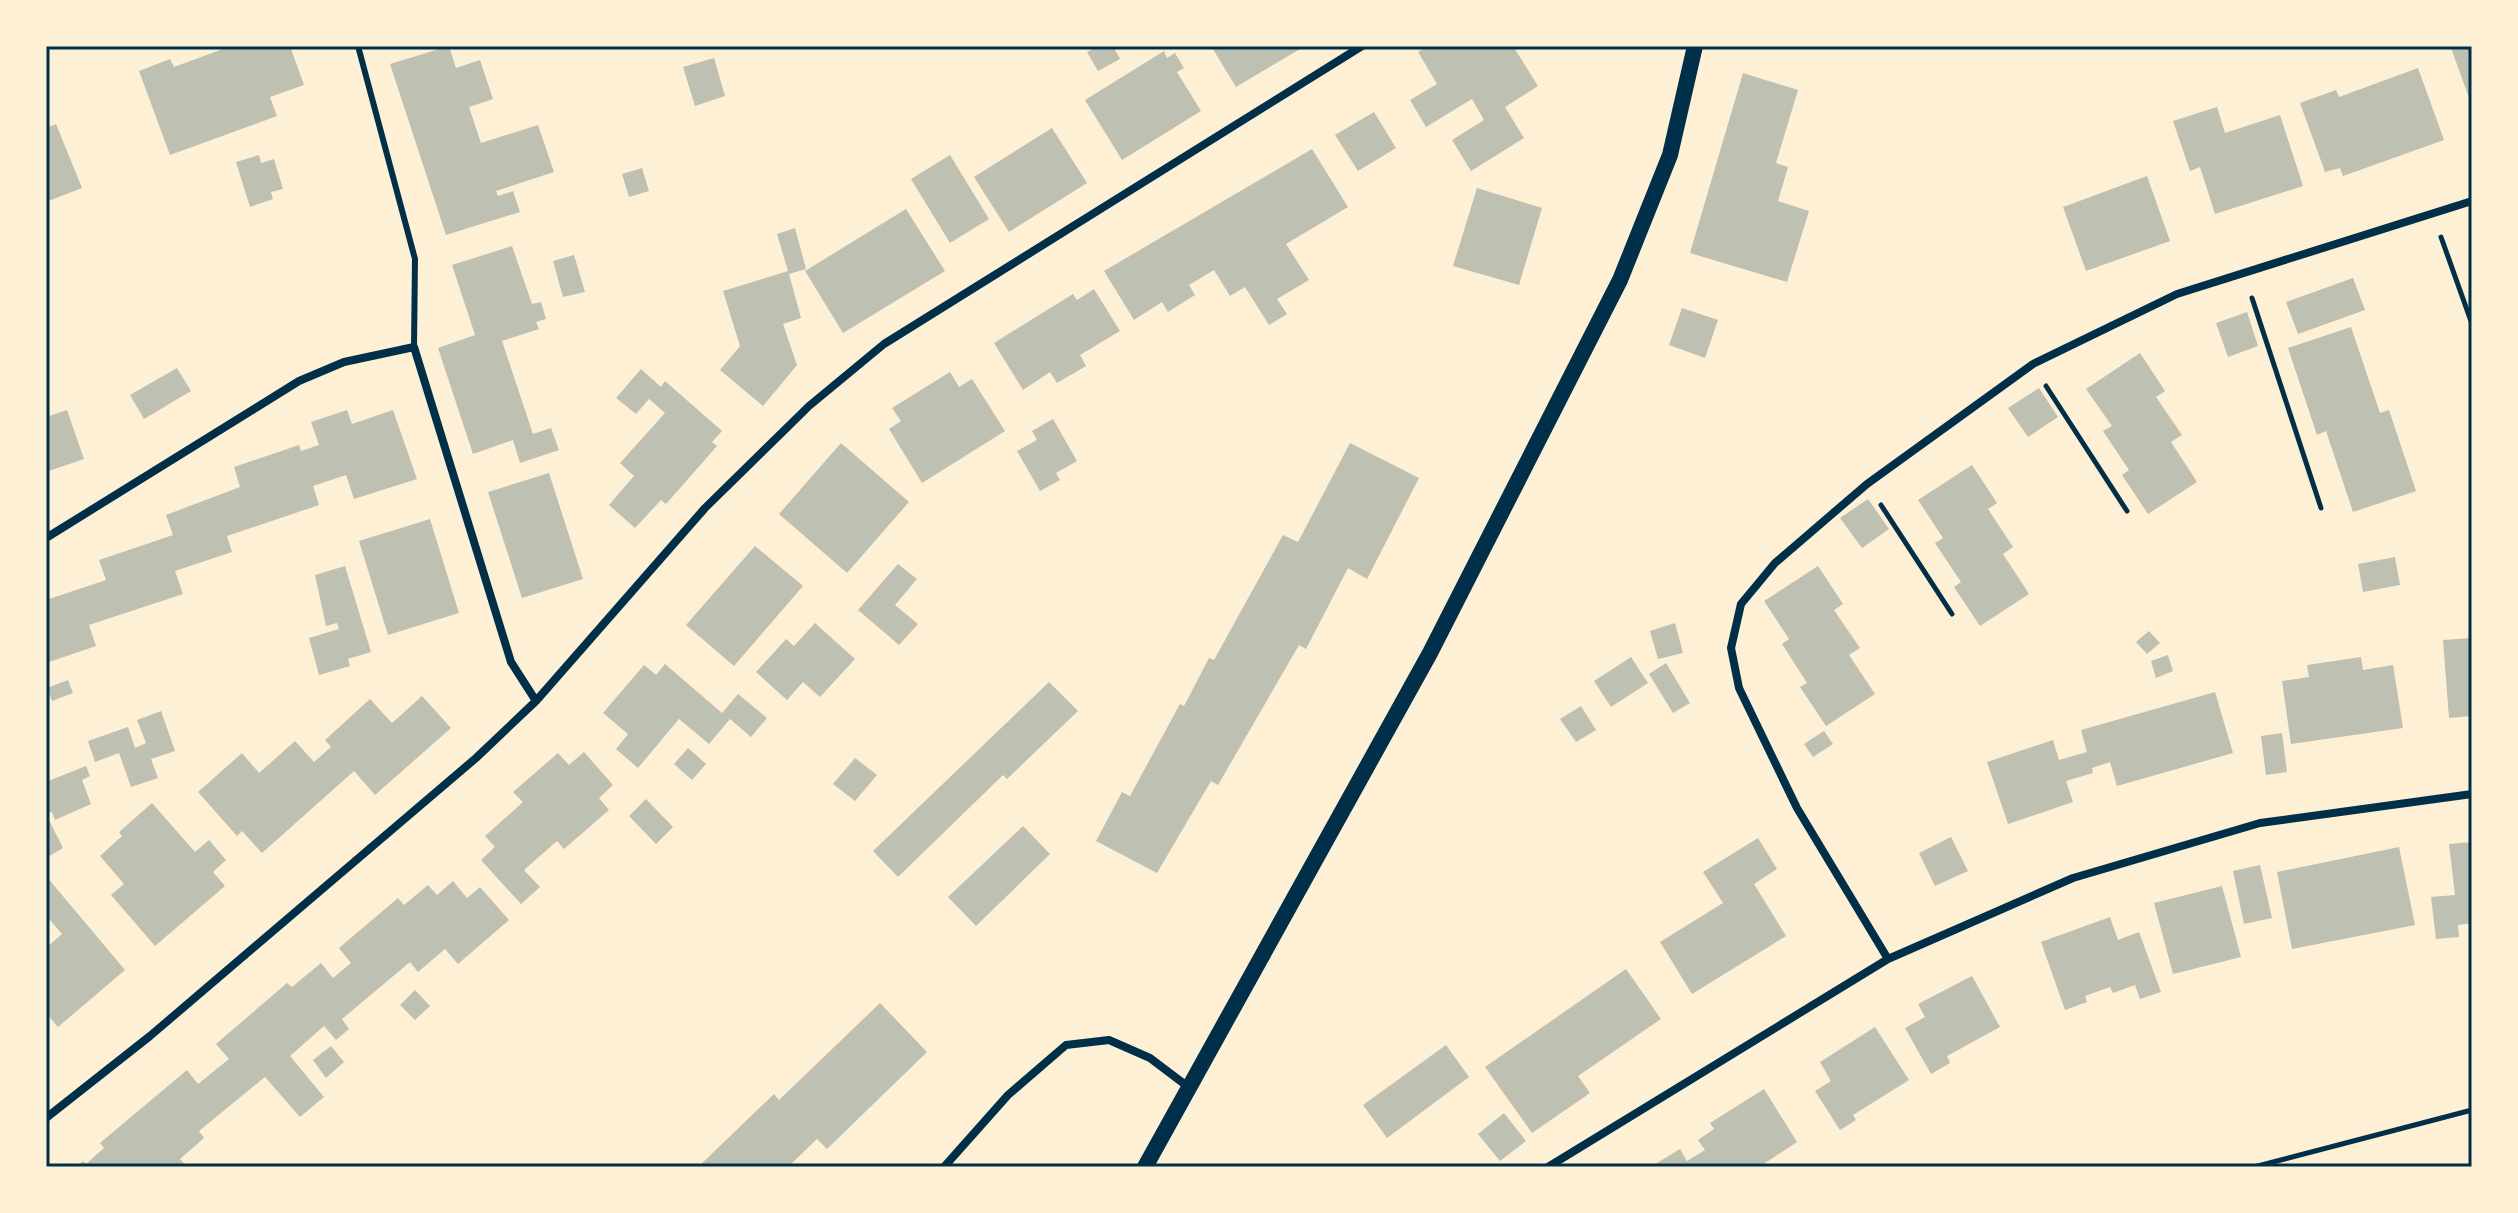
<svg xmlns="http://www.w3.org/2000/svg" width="2518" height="1213" font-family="'Open Sans',sans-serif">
  <rect width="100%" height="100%" fill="#fdf0d5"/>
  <!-- building -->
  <path fill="#bec0b2" d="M231,46H290L304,85L270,97L277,116L170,155L139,71L170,59L174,67Z
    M449,46L456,68L480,60L493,99L469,107L481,143L538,125L554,172L496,191L498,196L513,191L520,212L446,235L390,64Z
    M1098,46H1113L1120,59L1098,71L1087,52Z
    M1211,46H1305L1236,87Z
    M1428,46H1513L1538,86L1505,107L1524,138L1471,171L1452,140L1484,120L1472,99L1426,127L1410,100L1437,84L1418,52Z
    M2456,46H2472V106L2451,48Z
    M1164,51L1167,58L1175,53L1184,68L1177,72L1201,111L1122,160L1085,100Z
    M714,58L725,96L695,106L683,67Z
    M2418,68L2444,140L2343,176L2340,168L2325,172L2300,103L2336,90L2339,97Z
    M1743,73L1798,90L1776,163L1788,167L1778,201L1809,211L1787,282L1690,253Z
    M2217,107L2225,133L2280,115L2303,186L2215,214L2200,167L2190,171L2173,121Z
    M1374,112L1396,148L1358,171L1335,135Z
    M56,124L82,188L46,202V128Z
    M1052,128L1087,183L1009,232L974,177Z
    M1312,149L1348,207L1286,244L1309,280L1277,299L1287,314L1269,325L1245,287L1230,296L1214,270L1189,285L1195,295L1168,312L1162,302L1134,320L1104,271Z
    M259,155L261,163L274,159L283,189L271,192L273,199L250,207L236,162Z
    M950,155L989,219L950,243L911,179Z
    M642,168L649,191L629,197L622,174Z
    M2147,176L2170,241L2086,271L2063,207Z
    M1477,188L1542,208L1519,285L1453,266Z
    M906,209L945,271L843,333L805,271Z
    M795,228L806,269L789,274L801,318L783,324L797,365L763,406L720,370L740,346L723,291L788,271L777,234Z
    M512,246L532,304L541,302L546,319L536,322L539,329L502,341L533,434L551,428L559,450L520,463L513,440L473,454L438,348L475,335L452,265Z
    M574,255L585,292L563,297L553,261Z
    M2353,278L2365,310L2298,334L2286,302Z
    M1094,289L1120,331L1080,355L1086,366L1057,383L1050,372L1023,390L994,343L1073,294L1077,300Z
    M1682,308L1718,320L1705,358L1669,345Z
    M2247,312L2258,346L2228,357L2216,323Z
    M2351,327L2380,413L2389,410L2416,491L2353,512L2326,431L2317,435L2288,348Z
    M2140,353L2165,391L2156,397L2182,435L2171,442L2197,482L2148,514L2122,475L2129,470L2103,431L2112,426L2086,389Z
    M177,368L191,391L144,419L130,395Z
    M641,369L661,387L665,381L722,431L712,442L717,446L666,504L661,500L635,528L609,505L634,476L620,463L665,413L649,399L636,414L616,398Z
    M950,372L959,387L972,379L1005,431L922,483L889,429L901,421L892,408Z
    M2039,388L2058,417L2028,437L2008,408Z
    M67,410L84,459L46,472V417Z
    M347,410L352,424L393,410L417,479L354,499L346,475L313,486L319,505L227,536L232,552L175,571L183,594L89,625L96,646L46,663V600L106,580L99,560L173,535L166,515L240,487L234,467L299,445L301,451L319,445L311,422Z
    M1053,419L1077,461L1056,473L1060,480L1040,491L1017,451L1037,440L1032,431Z
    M841,443L909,502L847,573L779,514Z
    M1350,443L1419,478L1367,579L1348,568L1306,649L1299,645L1218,785L1211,781L1157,873L1096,841L1122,792L1130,796L1180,704L1184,706L1209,658L1214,660L1283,535L1298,542Z
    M1972,465L1997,503L1988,509L2013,547L2003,554L2029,594L1980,626L1954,587L1961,582L1935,543L1943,538L1918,500Z
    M549,473L583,579L522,598L488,492Z
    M1868,499L1889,529L1862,548L1840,518Z
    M430,519L459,613L388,635L359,541Z
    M755,546L803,586L734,666L686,625Z
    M2395,557L2400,585L2363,592L2358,564Z
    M898,564L917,579L895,605L918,624L899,645L858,610Z
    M345,566L371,652L348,659L350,666L319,675L309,638L339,629L337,623L326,626L315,575Z
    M1818,566L1843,604L1834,610L1860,648L1849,655L1875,694L1826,726L1800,687L1807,683L1782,644L1789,639L1764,601Z
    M815,623L855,659L820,697L803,682L787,700L756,672L786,639L794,646Z
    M1675,623L1683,653L1658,659L1650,631Z
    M2149,631L2160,643L2147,654L2136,642Z
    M2472,638V716L2449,718L2443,640Z
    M2168,655L2173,671L2156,678L2151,661Z
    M1631,657L1648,683L1611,707L1594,681Z
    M2361,657L2363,670L2393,665L2403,728L2291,744L2282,681L2309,677L2307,665Z
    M1666,663L1690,703L1673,713L1649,674Z
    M665,664L722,713L738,694L767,718L751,737L730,719L709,744L679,719L638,768L616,749L628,734L603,713L644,665L656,675Z
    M68,680L73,693L52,701L47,688Z
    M1049,682L1078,711L1007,779L1003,775L898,877L873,851Z
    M2215,692L2233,753L2117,786L2110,762L2092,768L2093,773L2066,781L2073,802L2008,824L1987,762L2053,740L2059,760L2087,752L2081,730Z
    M422,696L451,728L375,795L354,771L262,853L242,831L237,836L198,792L242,753L259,773L295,741L314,762L331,747L325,740L370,699L392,723Z
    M1581,706L1596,730L1576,742L1560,719Z
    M161,711L175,751L151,759L158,778L131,787L119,753L95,762L88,741L128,727L135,748L146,743L137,720Z
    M1824,731L1833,744L1813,757L1804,744Z
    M2282,733L2287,772L2266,775L2261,736Z
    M688,748L706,764L692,780L674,764Z
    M584,752L613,785L599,798L609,810L564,849L557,841L524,870L540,887L521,904L481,860L495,847L485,836L523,802L513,792L558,753L569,765Z
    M855,758L877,775L855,801L833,784Z
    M86,766L90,776L82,780L91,804L55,820L52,812L46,814L63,848L46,858V782Z
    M646,799L673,827L656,844L629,816Z
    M152,803L195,852L209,840L226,860L213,872L225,886L155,946L111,895L124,884L100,856L122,836L119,832Z
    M1023,826L1050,854L976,926L948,897Z
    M1951,837L1968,871L1935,886L1919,853Z
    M1758,838L1777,869L1754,884L1786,936L1692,994L1660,942L1723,903L1703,872Z
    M2472,842V923L2458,925L2459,937L2436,939L2431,897L2455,895L2449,844Z
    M2399,847L2415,925L2292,949L2277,872Z
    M2260,865L2272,918L2244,924L2233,871Z
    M46,876L125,970L58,1027L46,1013V948L62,934L49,919L46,922Z
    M453,881L467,898L480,887L509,920L458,964L445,949L418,972L410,962L342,1019L349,1029L336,1040L324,1026L290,1056L324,1097L300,1117L265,1077L199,1131L204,1138L180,1159L187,1167H76L83,1161L86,1164L104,1148L100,1143L187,1070L198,1084L229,1059L216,1044L287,983L292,987L321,963L333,978L351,963L339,948L398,898L404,905L428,885L437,895Z
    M2222,886L2241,957L2173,974L2154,903Z
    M2110,917L2118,940L2139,932L2161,992L2140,999L2135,985L2113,993L2110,987L2085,996L2087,1002L2065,1010L2041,942Z
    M1626,969L1661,1019L1578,1076L1590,1093L1532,1133L1485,1067Z
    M1972,976L2000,1027L1947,1056L1950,1063L1931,1074L1905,1028L1925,1017L1918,1004Z
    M415,990L430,1006L415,1020L400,1005Z
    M880,1003L927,1052L827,1149L817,1139L788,1167H698L774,1094L779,1100Z
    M1875,1027L1909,1080L1853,1115L1856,1120L1840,1130L1815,1091L1831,1081L1820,1062Z
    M1446,1045L1469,1077L1387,1138L1363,1105Z
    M331,1046L344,1062L326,1078L313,1060Z
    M1764,1089L1797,1142L1759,1167H1650L1680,1149L1687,1161L1705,1150L1698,1140L1714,1129L1710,1123Z
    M1504,1113L1526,1141L1500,1161L1478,1134Z"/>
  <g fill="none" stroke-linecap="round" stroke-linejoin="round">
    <!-- path -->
    <path stroke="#003049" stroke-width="5" d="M2441,237L2472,324
      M2252,298L2321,508
      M2046,386L2127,511
      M1881,505L1952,614
      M2254,1167L2472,1110"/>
    <!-- service -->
    <path stroke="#003049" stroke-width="6" d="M358,46L415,259L414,347"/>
    <!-- minor -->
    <path stroke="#003049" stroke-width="8" d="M46,538L299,381L344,362L414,347L511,662L536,701
      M1888,959L1797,808L1739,688L1731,648L1741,604L1775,563L1867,484L2033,364L2177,294L2472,201
      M46,1118L150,1036L476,758L536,701L705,508L809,406L884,344L1362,46
      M944,1167L1008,1095L1066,1045L1109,1040L1150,1058L1187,1086
      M1548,1167L1888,959L2073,878L2260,823L2472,794"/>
    <!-- secondary -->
    <path stroke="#003049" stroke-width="16" d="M1145,1167L1430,653L1620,280L1670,155L1695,46"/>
  </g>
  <!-- border -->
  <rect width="2518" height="1213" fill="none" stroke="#fdf0d5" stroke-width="96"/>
  <rect x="48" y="48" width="2422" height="1117" fill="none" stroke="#003049" stroke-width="3"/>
</svg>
